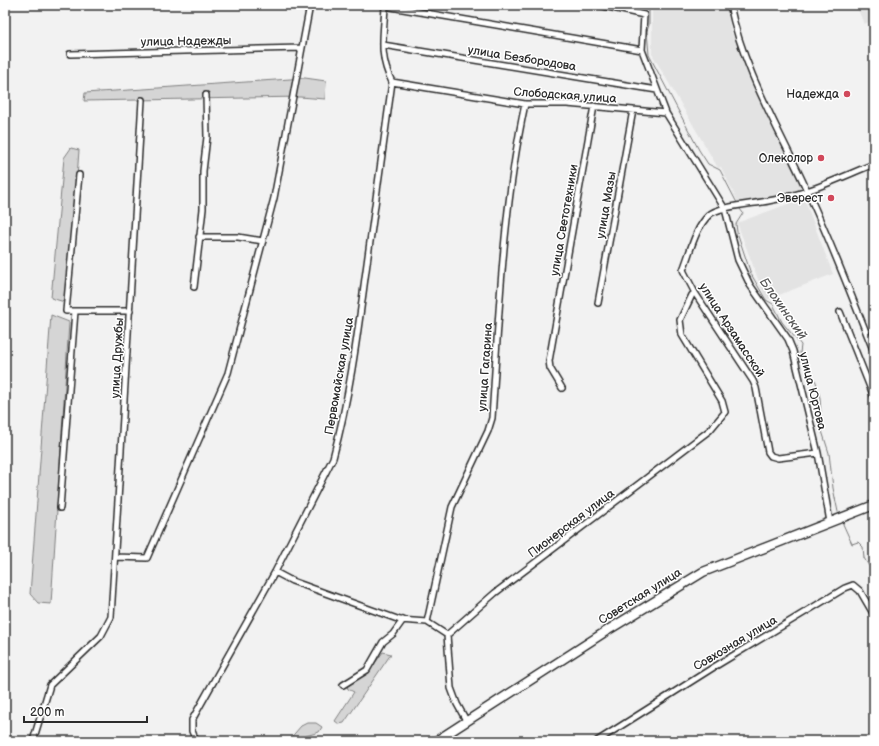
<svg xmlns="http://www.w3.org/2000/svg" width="879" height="746" font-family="'Balsamiq Sans',sans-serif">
  <rect width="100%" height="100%" fill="#f2f2f2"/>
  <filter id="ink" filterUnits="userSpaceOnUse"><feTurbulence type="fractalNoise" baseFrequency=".025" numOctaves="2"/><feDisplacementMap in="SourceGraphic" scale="8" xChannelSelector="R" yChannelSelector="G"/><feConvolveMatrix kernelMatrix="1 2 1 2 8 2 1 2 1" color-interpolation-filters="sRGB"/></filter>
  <g filter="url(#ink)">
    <!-- built -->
    <path fill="#e3e3e3" d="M652,5H726L731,31L803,189L787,195L739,204L721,167L718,168L652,54Z
      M856,5H874V20L864,24Z
      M804,198L833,274L766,300L737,223Z"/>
    <!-- green -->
    <path fill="#d5d5d5" stroke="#808080" d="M305,78L326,81L325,99L300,97L84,101L85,93Z
      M71,148L79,150L68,303L51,298L64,158Z
      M51,315L69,322L51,604L38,603L30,594Z
      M383,652L391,654L344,723L339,724L335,721L354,692L348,689L347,686L370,670Z
      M307,723H316L322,727L319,732L306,736L303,741H288L301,726Z"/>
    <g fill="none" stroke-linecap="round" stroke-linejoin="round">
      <!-- stream -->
      <path stroke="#787878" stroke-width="1" d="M649,5V25L647,31L649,55L699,150L708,164L720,170L737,203
        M740,209L743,213L736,224L737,232L751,274L766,300L773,304L782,322L801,345L800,353L816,382L820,398L822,431L829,453L833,488L838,512
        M843,524L852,544L858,542L863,547L864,558L869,566L874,567"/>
      <defs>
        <path id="minor" d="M599,5L644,15L642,50L666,113L725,209L738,260L750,285L788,339L793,351L818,453L830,522
          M730,5C744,73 781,132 809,195C833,247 853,300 874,352
          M385,6L642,50
          M383,45L657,90
          M70,54L302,48
          M392,82L525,104H567L666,113
          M79,175L66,311H130
          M199,237H238L263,241
          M194,287L203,209V171L207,137L206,95
          M598,303L633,110
          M840,312L874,397
          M562,388L550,368L549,361L594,106
          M818,453L778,458L771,456L768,452L756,388L753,381L695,293L683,270C690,253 695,228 709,215C718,206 754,204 768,201C805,195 839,178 874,164
          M60,508L75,311
          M115,557L147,558L228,373L274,198L310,5
          M275,572L292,581L400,620L427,622
          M447,635L495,593L710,430L725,412L722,401L682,335L680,320L692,295L695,293
          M343,685L367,670L383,642L393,634L403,620
          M467,722L457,704L451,688L447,635L427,622L452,507L488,431L492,418C499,314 503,207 525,104
          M33,741L50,685L101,636L111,617L142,100
          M196,741L192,731V720L275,572L333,458C349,399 357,339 365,278C374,213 383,148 392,82C378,55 384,35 385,5
          M597,741L714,667L845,588L853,585L860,591L874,615"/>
        <path id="primary" d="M436,741L608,630L703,572L874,505"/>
      </defs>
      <!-- minor casing -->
      <use href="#minor" stroke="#2b2b2b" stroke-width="8"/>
      <!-- primary casing -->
      <use href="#primary" stroke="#2b2b2b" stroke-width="11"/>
      <!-- minor -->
      <use href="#minor" stroke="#fff" stroke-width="5"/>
      <!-- primary -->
      <use href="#primary" stroke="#fff" stroke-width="8"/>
    </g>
  </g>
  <!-- markers -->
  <g fill="#d1495b" stroke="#fff" stroke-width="1.5">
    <circle cx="847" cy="94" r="4"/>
    <circle cx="821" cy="158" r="4"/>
    <circle cx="831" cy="198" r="4"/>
  </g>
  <g text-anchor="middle" stroke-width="3" stroke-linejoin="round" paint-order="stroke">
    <!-- street labels -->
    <g font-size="12" fill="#2b2b2b" stroke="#fff">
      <text transform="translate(186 41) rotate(-1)" y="4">улица Надежды</text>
      <text transform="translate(522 58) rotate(9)" y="4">улица Безбородова</text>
      <text transform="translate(565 95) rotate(4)" y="4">Слободская улица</text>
      <text transform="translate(606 205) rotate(-80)" y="4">улица Мазы</text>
      <text transform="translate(564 220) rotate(-80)" y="4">улица Светотехники</text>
      <text transform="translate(732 330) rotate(57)" y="4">улица Арзамасской</text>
      <text transform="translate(117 358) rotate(-87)" y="4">улица Дружбы</text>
      <text transform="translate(485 367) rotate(-86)" y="4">улица Гагарина</text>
      <text transform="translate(339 376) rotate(-80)" y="4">Первомайская улица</text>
      <text transform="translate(813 391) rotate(76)" y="4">улица Юртова</text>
      <text transform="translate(571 523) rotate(-37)" y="4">Пионерская улица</text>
      <text transform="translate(640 596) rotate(-32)" y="4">Советская улица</text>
      <text transform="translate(735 643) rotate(-31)" y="4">Совхозная улица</text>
    </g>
    <!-- poi labels -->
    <g font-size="12" fill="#2b2b2b" stroke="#fff" text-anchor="end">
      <text x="839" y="98">Надежда</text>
      <text x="813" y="162">Олеколор</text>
      <text x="823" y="202">Эверест</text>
    </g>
    <!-- water labels -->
    <g font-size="13" font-style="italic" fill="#585858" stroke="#fff">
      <text transform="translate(784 308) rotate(55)" y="5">Блохинский</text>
    </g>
  </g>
  <!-- margin -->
  <rect width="879" height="746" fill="none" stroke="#fff" stroke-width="20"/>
  <rect x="10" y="10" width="859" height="726" fill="none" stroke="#2b2b2b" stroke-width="1.5" filter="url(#ink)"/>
  <!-- scale -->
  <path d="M24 716v6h123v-6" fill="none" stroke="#2b2b2b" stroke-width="2"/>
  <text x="30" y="716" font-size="12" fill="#2b2b2b" stroke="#ffffff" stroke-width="3" paint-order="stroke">200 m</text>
</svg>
